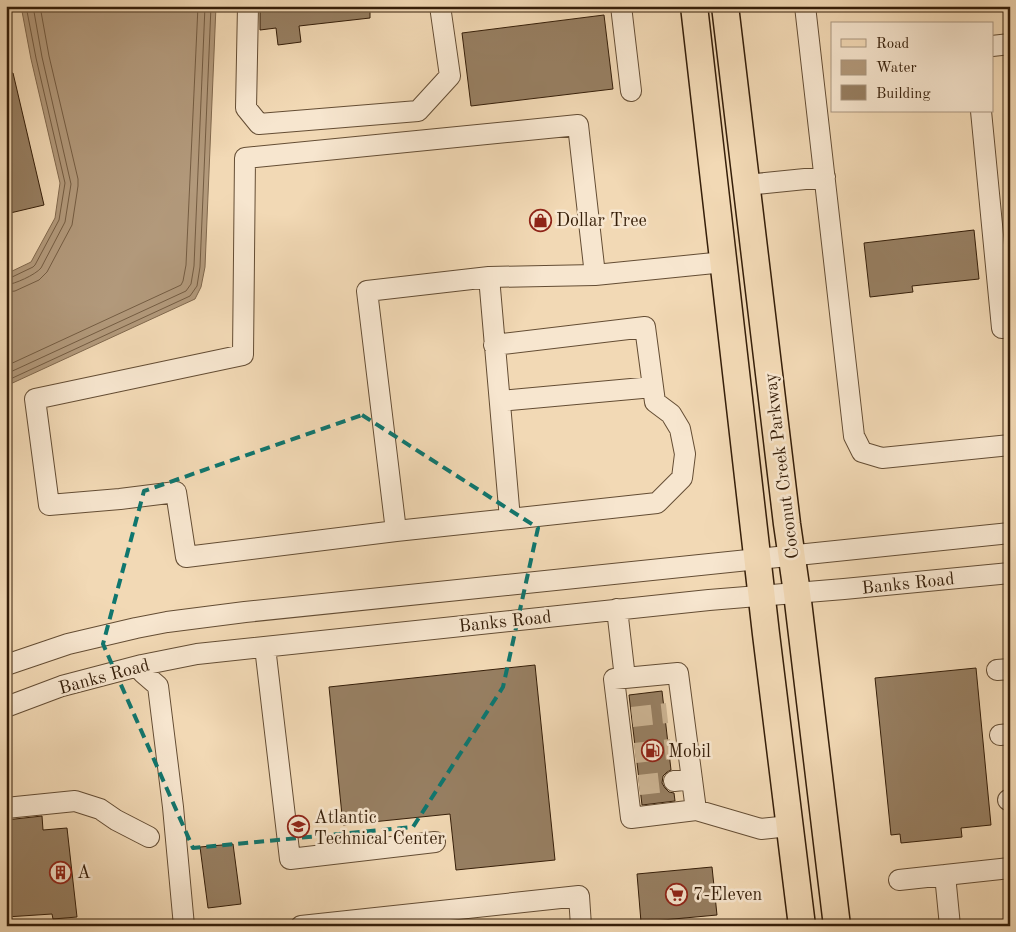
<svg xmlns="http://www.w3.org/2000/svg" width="1016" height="932" font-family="'Old Standard TT',serif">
  <rect width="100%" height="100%" fill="#f2d9b5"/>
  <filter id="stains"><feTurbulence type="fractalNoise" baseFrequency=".004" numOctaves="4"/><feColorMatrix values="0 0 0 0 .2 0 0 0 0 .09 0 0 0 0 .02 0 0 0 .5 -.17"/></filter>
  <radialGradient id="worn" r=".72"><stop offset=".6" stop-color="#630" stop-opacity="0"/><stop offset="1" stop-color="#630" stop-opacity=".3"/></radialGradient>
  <!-- water -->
  <path fill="#b2997b" stroke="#80684d" d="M21,6H216L205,267L201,287L195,299L6,386V274L31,262L55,218L60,183L31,59Z"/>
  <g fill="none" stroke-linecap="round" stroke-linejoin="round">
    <!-- shore -->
    <path stroke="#745c42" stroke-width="1" d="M6,278H10L33,267L35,265L59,220L65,183L36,58L26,6
      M6,285C15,284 35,275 41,268L65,222L71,184L42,57L33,6
      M6,292L15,291L39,280L47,272L72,225L78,186V179L49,56L40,6
      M6,366L181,285L183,281L186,265L198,6
      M6,374L186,291L191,284L194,266L205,6
      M6,381L190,296L197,286L200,267L211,6"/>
  </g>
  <!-- building -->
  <path fill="#977f62" stroke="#351e09" d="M280,6H370V18L299,26L301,42L278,45L276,28L260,30V8Z
    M604,15L613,89L471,106L462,33Z
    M13,73L44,205L6,214V74Z
    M974,230L979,279L912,286L913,292L870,297L864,243Z
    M535,665L555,860L456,870L450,814L343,825L329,687Z
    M976,668L991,825L961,828L962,837L901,843L900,834L891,835L875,678Z
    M662,691L671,770L667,772L663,776L662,783L665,788L669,792L674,793L675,801L642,805L629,695Z
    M42,816L43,830L67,828L77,917L53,919L52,914L6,917V820Z
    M233,844L241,904L208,908L200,847Z
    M712,867L717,915L641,922L637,874Z"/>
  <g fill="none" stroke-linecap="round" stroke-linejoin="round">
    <!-- minor-tunnel -->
    <path stroke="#ccb493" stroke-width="20" stroke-dasharray="20 10" stroke-linecap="butt" d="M632,717L667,713
      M635,753L671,749
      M639,785L674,781"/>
    <defs>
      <path id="minor" d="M248,6L246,108L259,124L418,111L450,76L440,6
        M621,6L631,91
        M805,6L854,436L862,452L882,458L1010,445
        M992,46L1010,44
        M981,111L1002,328
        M746,185L825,177
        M595,275L578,125L245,158L243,355L35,399L49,505L120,499L176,492L186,557L396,531L367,291L489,277L595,275L724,262
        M494,345L645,327L653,387
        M500,401L653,387L655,402L671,414L680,429L685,454L682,478L657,503L510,519
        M396,531L510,519L489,277
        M617,609L625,678
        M265,647L290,859L435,842
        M6,665L68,644L136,628L167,622L245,612L1010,533
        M997,670L1010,669
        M143,673L158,686L173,807L184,926
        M678,673L696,810L631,818L614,679Z
        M6,707L62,686L142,665L197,654L709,600L844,589L1010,573
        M1000,735L1010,734
        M674,781L692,779
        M1008,800H1010
        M6,808L75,801L100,809L116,820L149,837
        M696,810L761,829L789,826
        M945,875L950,926
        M899,880L1010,868
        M301,926L579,896L581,926"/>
      <path id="major" d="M694,6L766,634L802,926
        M725,6L787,524L797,593L837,926"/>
    </defs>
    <!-- minor casing -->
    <use href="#minor" stroke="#644d34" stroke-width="22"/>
    <!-- major casing -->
    <use href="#major" stroke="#351e09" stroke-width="29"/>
    <!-- minor -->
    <use href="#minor" stroke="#f7e6cf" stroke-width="20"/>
    <!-- major -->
    <use href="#major" stroke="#f2d9b5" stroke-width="26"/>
  </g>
  <!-- marked area -->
  <path fill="none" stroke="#0f766e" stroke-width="4" stroke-dasharray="10 6" stroke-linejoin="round" d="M362,415L538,528L503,687L413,827L193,848L103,644L144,491Z"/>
  <!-- icons -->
  <defs>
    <symbol id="shop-ring" viewBox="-11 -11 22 22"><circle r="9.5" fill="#f7e6cf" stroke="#8f2418" stroke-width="1.5"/><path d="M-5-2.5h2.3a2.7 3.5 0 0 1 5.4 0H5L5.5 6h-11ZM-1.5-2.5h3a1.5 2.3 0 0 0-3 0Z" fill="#8f2418"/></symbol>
    <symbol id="fuel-ring" viewBox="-11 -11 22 22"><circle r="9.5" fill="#f7e6cf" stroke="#8f2418" stroke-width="1.5"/><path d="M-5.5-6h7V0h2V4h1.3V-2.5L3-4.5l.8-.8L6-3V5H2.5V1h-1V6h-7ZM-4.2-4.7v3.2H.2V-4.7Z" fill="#8f2418"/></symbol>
    <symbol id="school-ring" viewBox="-11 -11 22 22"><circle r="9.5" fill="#f7e6cf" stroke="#8f2418" stroke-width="1.5"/><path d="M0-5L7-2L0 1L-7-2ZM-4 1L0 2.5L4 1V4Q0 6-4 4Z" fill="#8f2418"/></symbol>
    <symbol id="building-ring" viewBox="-11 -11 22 22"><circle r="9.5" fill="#f7e6cf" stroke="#8f2418" stroke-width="1.5"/><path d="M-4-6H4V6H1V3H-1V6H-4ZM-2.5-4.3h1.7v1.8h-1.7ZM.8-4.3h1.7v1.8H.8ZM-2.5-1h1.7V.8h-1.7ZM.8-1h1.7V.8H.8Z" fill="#8f2418"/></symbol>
    <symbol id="supermarket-ring" viewBox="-11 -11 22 22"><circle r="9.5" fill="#f7e6cf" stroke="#8f2418" stroke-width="1.5"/><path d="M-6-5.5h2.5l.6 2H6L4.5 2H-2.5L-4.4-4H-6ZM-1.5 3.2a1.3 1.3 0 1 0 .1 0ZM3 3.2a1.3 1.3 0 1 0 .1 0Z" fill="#8f2418"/></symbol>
  </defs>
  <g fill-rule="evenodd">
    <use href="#shop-ring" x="528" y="208" width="25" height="25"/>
    <use href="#fuel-ring" x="640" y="738" width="25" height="25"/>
    <use href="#school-ring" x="286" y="814" width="25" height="25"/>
    <use href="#building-ring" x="48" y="860" width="25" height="25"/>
    <use href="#supermarket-ring" x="664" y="882" width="25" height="25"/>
  </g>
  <g text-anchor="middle" stroke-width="5" stroke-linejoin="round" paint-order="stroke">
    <!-- poi labels -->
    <g font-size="18" fill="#351e09" stroke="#f7e6cf" text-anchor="start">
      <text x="556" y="226">Dollar Tree</text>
      <text x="668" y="757">Mobil</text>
      <text x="314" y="823">Atlantic<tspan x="314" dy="21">Technical Center</tspan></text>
      <text x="77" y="878">A</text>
      <text x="693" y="900">7-Eleven</text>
    </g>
    <!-- street labels -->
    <g font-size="18" fill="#351e09" stroke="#f7e6cf">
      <text transform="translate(781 466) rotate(-97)" y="6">Coconut Creek Parkway</text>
      <text transform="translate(908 583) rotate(-6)" y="6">Banks Road</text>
      <text transform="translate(505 621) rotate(-6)" y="6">Banks Road</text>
      <text transform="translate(104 676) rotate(-15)" y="6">Banks Road</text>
    </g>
  </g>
  <!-- margin -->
  <rect width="1016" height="932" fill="none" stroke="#f2d9b5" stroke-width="25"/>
  <rect x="8" y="8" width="1001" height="917" fill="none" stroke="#351e09" stroke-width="2.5"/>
  <rect x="12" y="12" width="991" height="907" fill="none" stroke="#351e09"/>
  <!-- legend -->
  <rect x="831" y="22" width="162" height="90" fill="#f7e6cf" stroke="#a99680"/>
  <rect x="841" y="39" width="25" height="8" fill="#f2d9b5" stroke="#a99680"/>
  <text x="876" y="48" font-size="15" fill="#351e09">Road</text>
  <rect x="841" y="60" width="25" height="15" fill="#b2997b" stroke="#a99680"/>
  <text x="876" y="72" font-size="15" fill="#351e09">Water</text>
  <rect x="841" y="85" width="25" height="15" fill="#977f62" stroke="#a99680"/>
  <text x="876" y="98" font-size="15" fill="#351e09">Building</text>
  <rect width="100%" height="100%" filter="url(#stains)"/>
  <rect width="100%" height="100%" fill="url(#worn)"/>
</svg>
